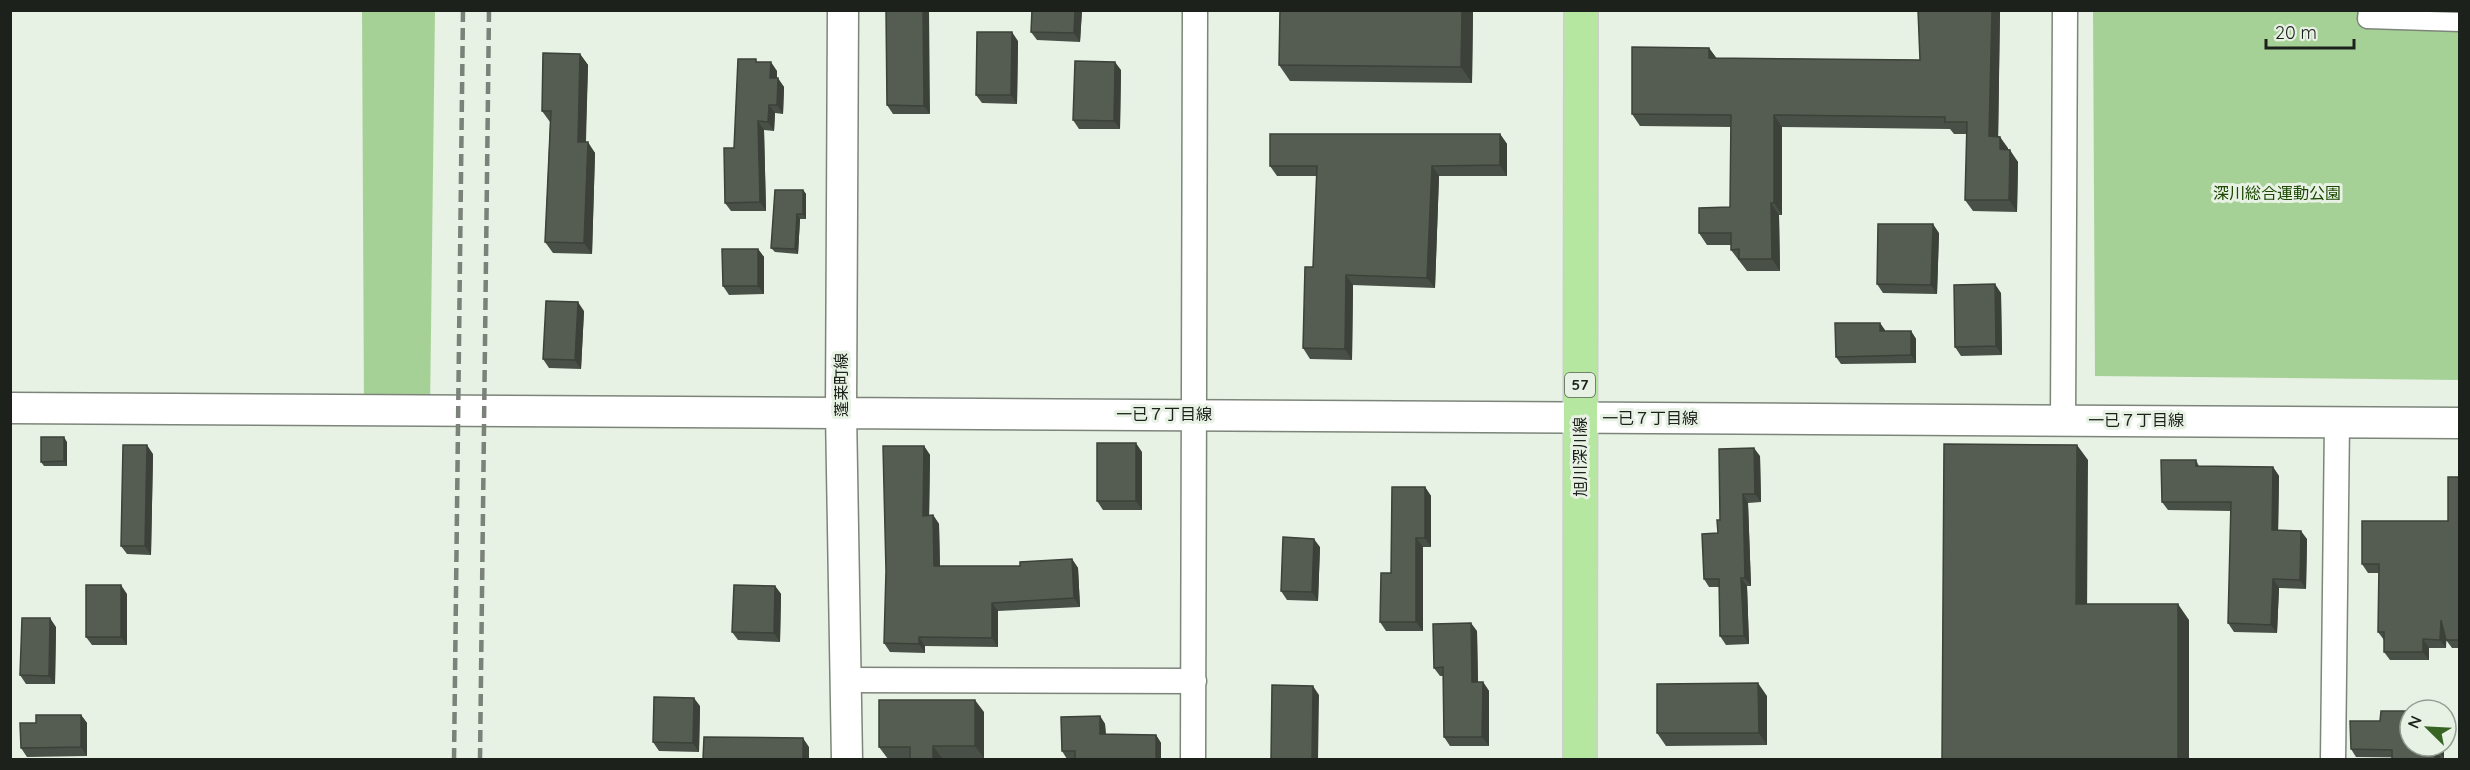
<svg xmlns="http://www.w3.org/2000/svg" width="2470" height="770" font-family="Quicksand,'Noto Sans JP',sans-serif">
  <rect width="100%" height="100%" fill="#e7f1e4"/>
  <!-- green -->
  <path fill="#a6d196" d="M362,11H435L430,410H364Z
    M2093,11H2459V380L2095,376Z"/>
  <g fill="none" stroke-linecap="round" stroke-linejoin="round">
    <defs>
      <path id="pedestrian" d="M2368,10L2367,19L2460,22"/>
      <path id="minor" d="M2063,420L2065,10
        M846,680L1194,681
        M1193,760L1195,10
        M2333,760L2337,422"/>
      <path id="tertiary" d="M843,10L841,412L847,760
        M10,408L2460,423"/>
      <path id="primary" d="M1580,760L1581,10"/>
    </defs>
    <!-- pedestrian casing -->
    <use href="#pedestrian" stroke="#7d857a" stroke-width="21"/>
    <!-- minor casing -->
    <use href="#minor" stroke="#7d857a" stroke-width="27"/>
    <!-- tertiary casing -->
    <use href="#tertiary" stroke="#7d857a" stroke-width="33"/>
    <!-- primary casing -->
    <use href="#primary" stroke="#cdcecd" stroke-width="36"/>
    <!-- pedestrian -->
    <use href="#pedestrian" stroke="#fff" stroke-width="18"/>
    <!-- minor -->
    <use href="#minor" stroke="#fff" stroke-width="24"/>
    <!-- tertiary -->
    <use href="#tertiary" stroke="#fff" stroke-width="30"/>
    <!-- primary -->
    <use href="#primary" stroke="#b6e7a0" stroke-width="33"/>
    <!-- rail -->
    <path stroke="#7b8279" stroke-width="4.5" stroke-dasharray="12 6" stroke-linecap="butt" d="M454,760L463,10
      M480,760L489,10"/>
  </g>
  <!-- wall -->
  <path fill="#495047" d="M886,10L930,114H893L887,105Z
    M1032,10H1082L1080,42L1037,40L1031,32Z
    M1280,10H1473L1472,83L1290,81L1279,65Z
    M1918,10H2000L1998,136L2000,137L2008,150L2018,162L2017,212L1973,211L1965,200L1967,134H1954L1950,129L1782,127V215H1779L1780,271H1747L1731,250V245H1707L1699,233L1730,207L1731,127L1640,126L1632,114L1709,48L1716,58L1920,60Z
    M1018,41L1017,104L982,103L976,95Z
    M580,54L588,65L586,142L595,153L592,254L553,253L545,242L550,122L542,111Z
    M758,62L777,71V78L784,87L783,114L775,113L774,131L764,130L766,211H731L725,203L734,148Z
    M1121,70L1120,129H1079L1073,120Z
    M1500,134L1507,144V176H1439L1435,288L1353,285L1352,360L1310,359L1303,348L1313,267L1317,176H1277L1270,166Z
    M803,190L806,194V219H800L798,254L775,252L771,248Z
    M1939,233L1937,294L1883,293L1877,284Z
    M758,249L764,257V294L729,295L723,286Z
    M2001,293L2002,355L1961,356L1955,347Z
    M584,311L581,369L549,368L543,359Z
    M1880,323L1885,331H1911L1916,339V363L1841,364L1836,357Z
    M67,442V466H44L41,462Z
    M924,446L930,455L929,516L933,515L939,524L940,566H1020L1072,559L1078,568L1080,607L998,611V647L925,646V653L890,652L884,643Z
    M1142,452V510H1103L1097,501Z
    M153,454L151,555L127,554L121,546Z
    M1760,456L1761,502L1748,503L1751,586H1747L1749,644L1726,645L1720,636L1719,587H1709L1704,579L1718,533L1720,520Z
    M2196,460L2199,466L2273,467L2279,476L2278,530L2307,539L2306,589L2279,588L2277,633L2234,632L2228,623L2231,511L2168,510L2162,502Z
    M2460,477V648H2452L2446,640V648H2429V660H2390L2384,652V640L2378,632L2379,573H2368L2362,564L2448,521Z
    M1425,487L1431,496V547H1423V631H1386L1380,622Z
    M1320,547L1318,601L1287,600L1281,591Z
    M775,586L781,594L780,642L738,640L732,632Z
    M127,594V645H92L86,637Z
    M56,627L55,684H26L20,675Z
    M1477,631L1478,682H1483L1489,691V746H1450L1444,737L1443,676H1440L1434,668Z
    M1767,696V745L1666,746L1657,733Z
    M700,706L699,752L659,751L653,742Z
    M984,712V758H942V759H888L879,747Z
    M81,715L87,723V756L27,757L21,748L36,723Z
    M1100,716L1105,724L1106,734L1156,735L1161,743V759H1067L1062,751Z
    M2410,746H2444V758L2356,757L2351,749Z"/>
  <!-- shaded-wall -->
  <path fill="#3c4139" d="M923,10H929L930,114L924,106Z
    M1075,10H1082L1080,42L1074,33Z
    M1462,10H1473L1472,83L1461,67Z
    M1992,10H2000L1998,148L1989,136Z
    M1012,32L1018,41L1017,104L1011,95Z
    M1709,48L1718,60L1709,58Z
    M580,54L588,65L585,153L578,142Z
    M771,62L777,71L776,87L770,78Z
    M1115,62L1121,70L1120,129L1114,121Z
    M778,78L784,87L783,114L777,105Z
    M769,105L775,113L774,131L768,122Z
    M1774,115L1782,127V215L1774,203Z
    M758,121L764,130L766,211L760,202Z
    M1500,134L1507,144V176L1500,165Z
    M2000,137L2008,148V161L2000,149Z
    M588,142L595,153L592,254L584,243Z
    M2010,150L2018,162L2017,212L2009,200Z
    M1432,166L1439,176L1435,288L1427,278Z
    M803,190L806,194V219L803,214Z
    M1771,203L1779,215L1780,271L1772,259Z
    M797,214L800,219L798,254L795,249Z
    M1933,224L1939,233L1937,294L1931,285Z
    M758,249L764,257V294L758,286Z
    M1346,275L1353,285L1352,360L1345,349Z
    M1995,284L2001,293L2002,355L1996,346Z
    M578,302L584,311L581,369L575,360Z
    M1880,323L1885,330V338L1880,331Z
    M1911,331L1916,339V363L1911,355Z
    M64,437L67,442V466L64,461Z
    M1136,443L1142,452V510L1136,501Z
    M147,445L153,454L151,555L145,546Z
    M2077,445L2088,460L2087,619L2076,604Z
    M924,446L930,455L929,524L923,516Z
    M1754,448L1760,456L1761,502L1755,494Z
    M2273,467L2279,476L2278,539L2272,530Z
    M1425,487L1431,496V547L1425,538Z
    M1743,494L1748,503L1751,586L1745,578Z
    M933,515L939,524L940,574L934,566Z
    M2301,531L2307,539L2306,589L2300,580Z
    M1416,538L1423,547V631L1416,622Z
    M1314,539L1320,547L1318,601L1312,592Z
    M1072,559L1078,568L1080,607L1074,598Z
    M1741,578L1747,586L1749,644L1744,636Z
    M2273,579L2279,588L2277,633L2271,625Z
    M121,585L127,594V645L121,637Z
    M775,586L781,594L780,642L774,633Z
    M992,603L998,611V647L992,638Z
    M2178,604L2189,620V759H2178Z
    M50,618L56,627L55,684L49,676Z
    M2441,620L2447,629L2446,648L2440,640Z
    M1471,623L1477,631L1478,691L1472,682Z
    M919,637L925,646V653L919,644Z
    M2423,639L2429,648V660L2423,652Z
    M1483,682L1489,691V746L1482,737Z
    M1758,683L1767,696V745L1759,733Z
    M1313,686L1319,695L1318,759H1312Z
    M694,698L700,706L699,752L693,743Z
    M975,700L984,712V758L975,746Z
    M81,715L87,723V756L81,747Z
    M1100,716L1105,724L1106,742L1100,734Z
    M1156,735L1161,743V759H1156Z
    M803,738L809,747V759H803Z
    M933,746L942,758V759H933Z
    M2438,746H2444V758L2438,750Z
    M2435,750L2441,758V759H2435Z"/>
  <!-- building -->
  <path fill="#555d52" stroke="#3c4139" stroke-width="1.5" d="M886,10H923L924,106L887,105Z
    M1032,10H1075L1074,33L1031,32Z
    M1280,10H1462L1461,67L1279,65Z
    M1918,10H1992L1989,136L2000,137V149L2010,150L2009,200H1965L1967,122H1945V117L1774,115V203H1771L1772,259H1739V249L1731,250V233H1699V208L1730,207L1731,115L1632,114V47L1709,48V58L1920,60Z
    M977,32H1012L1011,95H976Z
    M543,53L580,54L578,142H588L584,243L545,242L551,111H542Z
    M738,59H756V62H771L770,78H778L777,105H769L768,122L758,121L760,202L725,203L724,148H734Z
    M1075,61L1115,62L1114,121L1073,120Z
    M1270,134H1500V165L1432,166L1427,278L1346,275L1345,349L1303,348L1305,267H1313L1317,166H1270Z
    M775,190H803V214H797L795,249L771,248Z
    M1878,224H1933L1931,285L1877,284Z
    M722,249H758V286H723Z
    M1995,284L1996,346L1955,347L1954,285Z
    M546,301L578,302L575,360L543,359Z
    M1835,323H1880V331H1911V355L1836,357Z
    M41,437H64V461L41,462Z
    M1097,443H1136V501H1097Z
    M1944,444L2077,445L2076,604H2178V759H1942Z
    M123,445H147L145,546H121Z
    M883,446H924L923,516L933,515L934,566H1020V562L1072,559L1074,598L992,603V638L919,637V644L884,643L886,571Z
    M1754,448L1755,494H1743L1745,578H1741L1744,636H1720L1719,579H1704L1702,534L1718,533L1717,520H1720L1719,449Z
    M2161,460H2196V466L2273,467L2272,530L2301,531L2300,580L2273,579L2271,625L2228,623L2231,502H2162Z
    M2448,477H2460V640H2446L2441,620L2440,640L2423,639V652H2384V632H2378L2379,564H2362V521H2448Z
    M1392,487H1425V538H1416V622H1380L1381,573H1391Z
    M1283,537L1314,539L1312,592L1281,591Z
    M86,585H121V637H86Z
    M734,585L775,586L774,633L732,632Z
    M22,618H50L49,676L20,675Z
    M1471,623L1472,682H1483L1482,737H1444L1443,667L1434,668L1433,624Z
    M1758,683L1759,733H1657V684Z
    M1272,685L1313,686L1312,759H1271Z
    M654,697L694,698L693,743L653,742Z
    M879,700H975V746H933V759H910V747H879Z
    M2381,711H2410V746H2438V750H2435V759H2392V750L2351,749L2350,721H2380Z
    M36,715H81V747L21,748L20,723H36Z
    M1100,716V734L1156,735V759H1075V751H1062L1061,717Z
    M704,737L803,738V759H703Z"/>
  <g text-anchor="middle" stroke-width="6" stroke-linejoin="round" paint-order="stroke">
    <!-- shield labels -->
    <rect fill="#e7f1e4" stroke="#5a5f58" stroke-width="1.5" x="1565" y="373" width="30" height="24" rx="4.5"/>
    <g font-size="15" font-weight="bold" fill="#1d211c">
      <text x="1580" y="390">57</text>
    </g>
    <!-- park labels -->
    <g font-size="16" fill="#1b4700" stroke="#e7f1e4">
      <text x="2277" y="199">深川総合運動公園</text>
    </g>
    <!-- street labels -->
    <g font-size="16" fill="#1d211c" stroke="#e7f1e4">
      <text transform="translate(841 385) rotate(-90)" y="6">蓬莱町線</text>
      <text x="1164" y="420">一已７丁目線</text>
      <text x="1650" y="424">一已７丁目線</text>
      <text x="2136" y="426">一已７丁目線</text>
      <text transform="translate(1580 457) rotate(-90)" y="6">旭川深川線</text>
    </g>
  </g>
  <!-- border -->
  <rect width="2470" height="770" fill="none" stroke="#1d211c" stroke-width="24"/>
  <!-- north arrow -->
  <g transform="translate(2428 728) rotate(294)"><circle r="28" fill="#e7f1e4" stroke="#969e94" stroke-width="1.5"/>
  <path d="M0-4.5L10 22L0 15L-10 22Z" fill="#376422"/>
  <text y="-9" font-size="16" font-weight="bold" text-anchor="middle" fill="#1d211c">N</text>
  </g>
  <!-- scale -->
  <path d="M2266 39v9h88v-9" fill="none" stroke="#1d211c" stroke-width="3"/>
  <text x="2275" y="39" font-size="18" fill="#1d211c" stroke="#e7f1e4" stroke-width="4.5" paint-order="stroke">20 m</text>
</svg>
